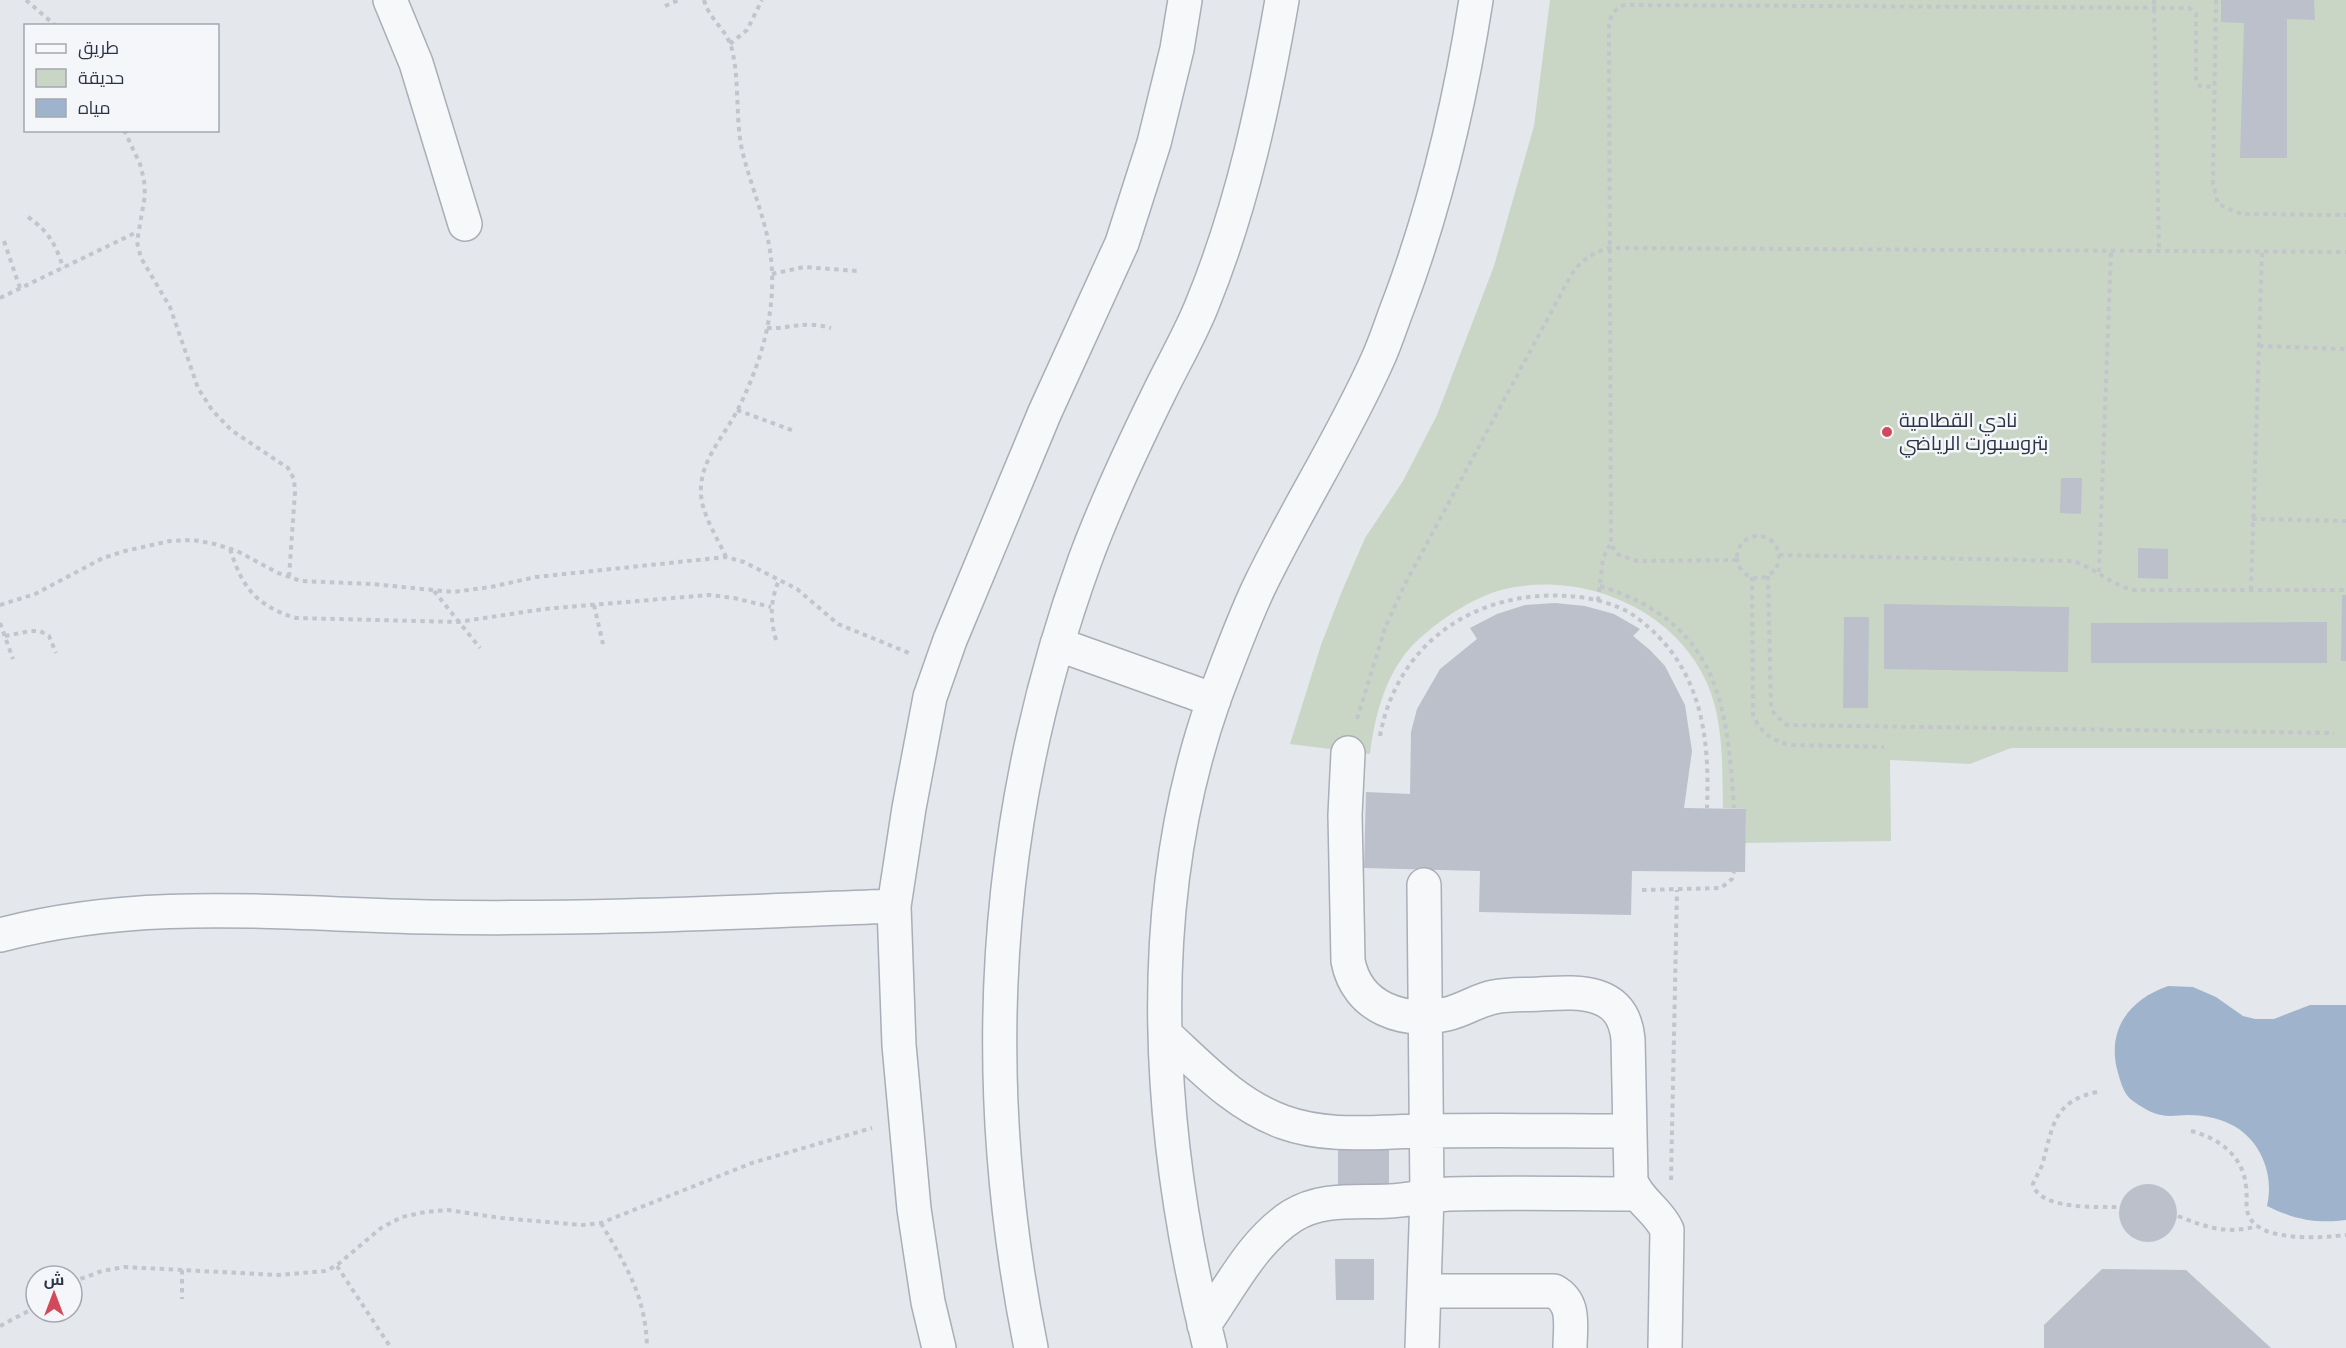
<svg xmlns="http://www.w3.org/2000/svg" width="2346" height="1348" font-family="'IBM Plex Sans',Cairo,sans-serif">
  <rect width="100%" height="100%" fill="#e4e7ec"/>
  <!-- green -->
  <path fill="#c9d6c5" d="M1550,0H2346V748H2011L1970,764L1890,760L1891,841L1745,843L1746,809L1723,808C1722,766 1724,722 1707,683C1674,608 1582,571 1505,589C1475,596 1441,619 1419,639C1387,668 1375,713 1370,754L1290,744L1321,645L1342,591L1365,538L1403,481L1437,415L1494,266L1534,126Z"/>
  <!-- water -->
  <path fill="#9fb4cc" d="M2168,986L2193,987L2216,997L2243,1016L2255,1019H2274L2310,1005H2346V1220C2317,1224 2293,1219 2267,1206C2271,1188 2269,1170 2260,1153C2246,1126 2218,1115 2188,1115C2179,1115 2170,1117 2161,1115C2152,1114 2140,1106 2133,1101C2124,1095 2121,1083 2118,1073C2106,1031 2128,1000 2168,986Z"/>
  <!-- building -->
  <path fill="#bbc0ca" d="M2221,0H2314L2315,20L2287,19V158H2240L2244,23L2221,22Z
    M2061,478H2082L2081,514L2060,513Z
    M2138,548L2168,549V579L2138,578Z
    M2342,595H2346V661H2341Z
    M1555,603L1585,606L1614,614L1640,629L1633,636L1650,650L1665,666L1685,705L1692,751L1684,808L1746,809L1745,872L1632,871L1631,915L1479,912L1480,871L1364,868L1366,792L1410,794L1411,732L1417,709L1440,669L1477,639L1470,628L1497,614L1525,605Z
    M1884,604L2069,607L2068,672L1884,669Z
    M1844,617H1869L1868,708H1843Z
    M2327,622V663H2091V623Z
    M1338,1144H1389V1189L1338,1190Z
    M2119 1213a29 29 0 1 1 58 0a29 29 0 1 1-58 0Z
    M1335,1259H1374V1300H1336Z
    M2102,1269L2186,1270L2271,1348H2044V1325Z"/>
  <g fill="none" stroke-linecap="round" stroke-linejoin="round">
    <defs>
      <path id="minor" d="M390,0L416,63L465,224
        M1057,644L1214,700
        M1348,753L1345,815L1348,961C1357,1008 1403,1024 1447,1014C1464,1010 1478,1000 1494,997C1509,994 1525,995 1540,994C1578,992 1623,988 1628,1039L1631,1181C1639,1202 1658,1210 1667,1230L1665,1348
        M0,935C144,897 281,914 428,917C583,920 739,912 894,906
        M1166,1035C1202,1068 1236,1105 1283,1122C1330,1139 1379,1131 1428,1131C1495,1130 1563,1131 1630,1131
        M1424,1291H1554C1576,1303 1570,1326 1570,1348
        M1204,1325C1230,1288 1253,1241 1292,1216C1323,1197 1356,1203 1390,1201C1410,1200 1429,1195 1449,1194C1511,1192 1574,1194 1636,1194
        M939,1348L928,1302L914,1209L899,1045L894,906L909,808L930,697L950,640L1045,412L1122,243L1154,143L1177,49L1185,0
        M1031,1348C977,1080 991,818 1085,560C1106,503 1132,448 1159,393C1173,364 1190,335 1202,305C1242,207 1264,104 1282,0
        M1210,1348C1157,1138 1141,906 1214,699C1228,662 1242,623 1259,587C1296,510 1342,439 1377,361C1386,342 1392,321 1400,301C1436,204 1460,103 1476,0
        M1422,1348L1427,1196L1424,885"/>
    </defs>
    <!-- minor casing -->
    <use href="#minor" stroke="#a9aeb7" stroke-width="36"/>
    <!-- path -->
    <path stroke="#c2c5cb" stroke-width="4" stroke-dasharray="4.5 4.5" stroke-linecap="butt" d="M26,0L56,26
      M704,0C709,19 725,28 731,46C740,77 735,117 742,150C752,192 771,229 772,273C774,320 759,367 738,409C724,437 699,461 701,494C702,515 718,539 726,557
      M2154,0L2159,251
      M2216,0L2213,183L2218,204L2241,214L2346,215
      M665,6L679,0
      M730,44L747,30L762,0
      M124,130L140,164L144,180L145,195L137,242L141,258L170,307L198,388L212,410L231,430L288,468L294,479L295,492L289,577
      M28,217C48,231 56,244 63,268
      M4,241L20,288
      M772,274L804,267L858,271
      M0,298L137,232
      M767,328C794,329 802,320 831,328
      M2259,346L2346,349
      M737,410L794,431
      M2252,519L2346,521
      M1737 557a21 21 0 1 1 42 0a21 21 0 1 1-42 0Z
      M230,549C242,587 256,606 296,618L458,622L544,609L709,595L734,598L771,607
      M1779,555L2073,561C2096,568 2110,585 2134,590H2346
      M1737,560L1637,561L1617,554L1611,544L1609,27C1610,15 1614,10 1624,5L2189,8L2196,14V81L2200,86L2215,87
      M2099,572L2111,251
      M1768,576L1771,707L1775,715L1787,725L2334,733
      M1752,577L1753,715C1761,733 1772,741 1791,745L1884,747
      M1600,586C1717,623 1727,700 1734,808
      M2251,590L2262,252
      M434,591L480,648
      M1598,601L1603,558L1610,545
      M0,605L35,594L103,558L125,551L170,541L193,540L215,544L237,551L278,573L301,581L372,584L453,592L491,587L536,577L726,557L744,562L797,589L838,624L909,653
      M594,605L603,644
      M0,623L13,659
      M5,636L30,631H40L49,636L56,653
      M776,640C770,619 770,601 779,580
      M1357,719L1385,628L1405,584L1570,277C1580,261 1590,254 1608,248L2346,252
      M1380,736C1397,643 1475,590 1568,596C1589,597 1619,604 1636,617C1701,665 1710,734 1707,808
      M1642,890L1721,888L1732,879L1734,872
      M2097,1092C2054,1101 2053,1125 2043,1162C2041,1170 2036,1176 2033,1184C2038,1210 2099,1207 2120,1207
      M2191,1131C2219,1138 2243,1156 2246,1186C2248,1197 2244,1208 2250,1218C2263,1242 2322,1238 2346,1235
      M1671,1180L1677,890
      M2178,1216C2205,1227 2228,1235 2257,1226
      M601,1223C626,1266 646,1296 647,1348
      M337,1266L391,1348
      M182,1270V1299
      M72,1282L102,1271L124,1267L279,1275L325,1271L336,1266L381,1228L402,1217L425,1212L448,1210L501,1218L582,1225L601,1223L752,1163L872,1128
      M0,1326L36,1307"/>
    <!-- minor -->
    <use href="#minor" stroke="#f7f8fa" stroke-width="33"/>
  </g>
  <!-- markers -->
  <circle fill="#d1495b" stroke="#f4f6f9" stroke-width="2" cx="1887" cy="432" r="6"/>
  <g text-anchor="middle" stroke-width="5" stroke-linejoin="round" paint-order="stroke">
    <!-- poi labels -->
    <g font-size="20" fill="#2b3445" stroke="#f4f6f9" text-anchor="start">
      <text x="1899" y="427">نادي القطامية<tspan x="1899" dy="23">بتروسبورت الرياضي</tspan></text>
    </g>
  </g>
  <!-- legend -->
  <rect x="24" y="24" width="195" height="108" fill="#f4f6f9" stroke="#a4a8b1" stroke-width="1.5"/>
  <rect x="36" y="44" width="30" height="9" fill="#f7f8fa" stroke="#a4a8b1" stroke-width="1.5"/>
  <text x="78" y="54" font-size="18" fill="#2b3445">طريق</text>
  <rect x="36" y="69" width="30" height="18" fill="#c9d6c5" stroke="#a4a8b1" stroke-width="1.5"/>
  <text x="78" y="84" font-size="18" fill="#2b3445">حديقة</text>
  <rect x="36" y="99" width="30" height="18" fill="#9fb4cc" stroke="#a4a8b1" stroke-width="1.5"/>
  <text x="78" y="114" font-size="18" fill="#2b3445">مياه</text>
  <!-- north arrow -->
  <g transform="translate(54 1294)"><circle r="28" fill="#f4f6f9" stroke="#a4a8b1" stroke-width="1.5"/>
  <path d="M0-4.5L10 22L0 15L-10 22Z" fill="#d1495b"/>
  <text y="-9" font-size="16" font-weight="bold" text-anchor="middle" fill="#2b3445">ش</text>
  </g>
</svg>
